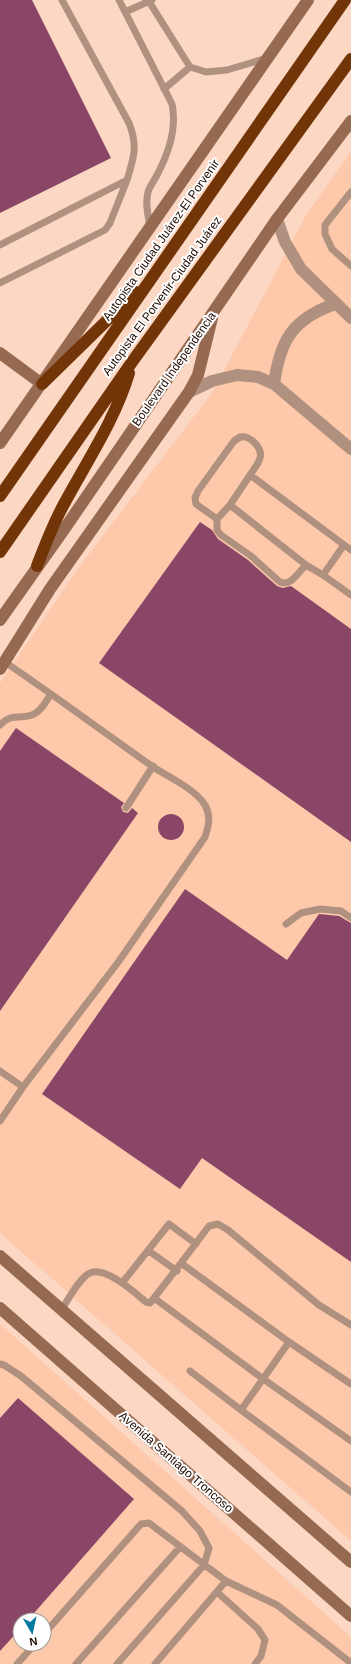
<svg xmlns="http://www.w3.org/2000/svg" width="351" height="1664" font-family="Helvetica,sans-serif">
  <rect width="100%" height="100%" fill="#fcd7c3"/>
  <!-- built -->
  <path fill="#fec8aa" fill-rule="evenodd" d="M351,151V1541L0,1233V683L79,567L212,393L305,217Z
    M0,1324L351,1637V1664H0ZM20,1620H44V1644H20Z"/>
  <!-- building -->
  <path fill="#894667" d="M0,0H32L111,158L0,213Z
    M200,522L212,530L218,539L248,560L277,586L283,588L291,586L351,629V842L99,663Z
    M16,728L124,803L121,807L123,812L128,813L132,808L138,813L0,1011V751Z
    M158 827a13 13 0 1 1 26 0a13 13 0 1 1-26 0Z
    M185,889L287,960L319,914L339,916L351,923V1262L202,1158L180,1189L42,1094Z
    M18,1398L134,1499L28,1620H20V1629L0,1651V1418Z"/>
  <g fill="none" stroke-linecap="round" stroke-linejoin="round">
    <!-- lane -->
    <path stroke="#b0917f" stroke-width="7" d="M62,0L129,123C138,146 134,157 127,180
      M119,0L172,104C177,128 169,152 158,173C155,180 150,185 148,192C145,203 148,215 150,226
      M148,0L190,67L206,72L227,70L267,58
      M125,12L152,0
      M164,89L190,67
      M351,192L325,225V234L332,249L351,266
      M0,245L127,180L110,223L105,230L0,283
      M230,505L250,475
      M217,519V530L221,535L251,556L280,582C291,587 299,571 306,565
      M351,550L250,475C258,463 267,455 254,442C249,438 246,436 240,437L234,441L198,491L195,498L196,504L217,519L230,505L306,565L323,575L351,595
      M323,575L344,545
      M0,725C13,712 18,720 32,715C41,712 46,701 51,694L5,662
      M126,808L153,766
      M286,924L301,913L320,909L341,911L351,918
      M0,1071L23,1087
      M0,1121L23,1087L119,961L205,837C209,825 211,816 205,805C195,789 169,777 153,767C119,743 85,718 51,694
      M149,1251L177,1271
      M181,1263L209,1226L218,1224L228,1230L319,1305L351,1325
      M122,1283L169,1224L196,1244
      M62,1309C68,1300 80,1277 90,1273C106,1266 135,1293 146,1302L150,1303L154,1298
      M289,1342L351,1384
      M0,1364L4,1365L21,1376L182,1511L200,1531L209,1548L204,1565L117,1664
      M190,1371L241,1410L289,1342L181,1263L154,1298L262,1378L351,1441
      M241,1410L351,1492
      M226,1581L277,1605L351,1663
      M217,1592L258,1629L265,1640L261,1656L255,1664
      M44,1634L141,1524L149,1523L226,1581L155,1664
      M17,1664L35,1644
      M76,1664L180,1547"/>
    <!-- street -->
    <path stroke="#b0917f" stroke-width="12" d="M277,219L285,242L301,269L351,318
      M274,384C280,341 292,319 335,304
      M189,392L212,381L237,375L258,377L274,384L351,449"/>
    <!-- secondary -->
    <path stroke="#966a51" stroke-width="12" d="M0,353L42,384
      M0,443L308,0
      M0,620L63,531L277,219L351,121
      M0,669L50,589L189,392L198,375L212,318
      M0,1256L351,1562
      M0,1308L351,1616"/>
    <!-- highway -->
    <path stroke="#723508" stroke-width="12" d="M42,384L136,292
      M0,496L345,0
      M0,552L132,362L351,59
      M37,566C45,545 53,524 64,504C87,461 115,420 129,373"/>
  </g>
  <g text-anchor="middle" stroke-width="4" stroke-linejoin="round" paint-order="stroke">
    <!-- street labels -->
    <g font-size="12" fill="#1e0a01" stroke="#fff">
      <text transform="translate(161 240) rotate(-55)" y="4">Autopista Ciudad Juárez-El Porvenir</text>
      <text transform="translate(162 296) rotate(-54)" y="4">Autopista El Porvenir-Ciudad Juárez</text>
      <text transform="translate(174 369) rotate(-55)" y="4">Boulevard Independencia</text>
      <text transform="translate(176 1462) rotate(41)" y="4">Avenida Santiago Troncoso</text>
    </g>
  </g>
  <!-- north arrow -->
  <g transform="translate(32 1632) rotate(171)"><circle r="19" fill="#ffffff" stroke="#a59d99"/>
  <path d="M0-3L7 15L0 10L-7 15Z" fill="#027aa2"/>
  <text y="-6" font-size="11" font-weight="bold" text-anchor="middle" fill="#1e0a01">N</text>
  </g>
</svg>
